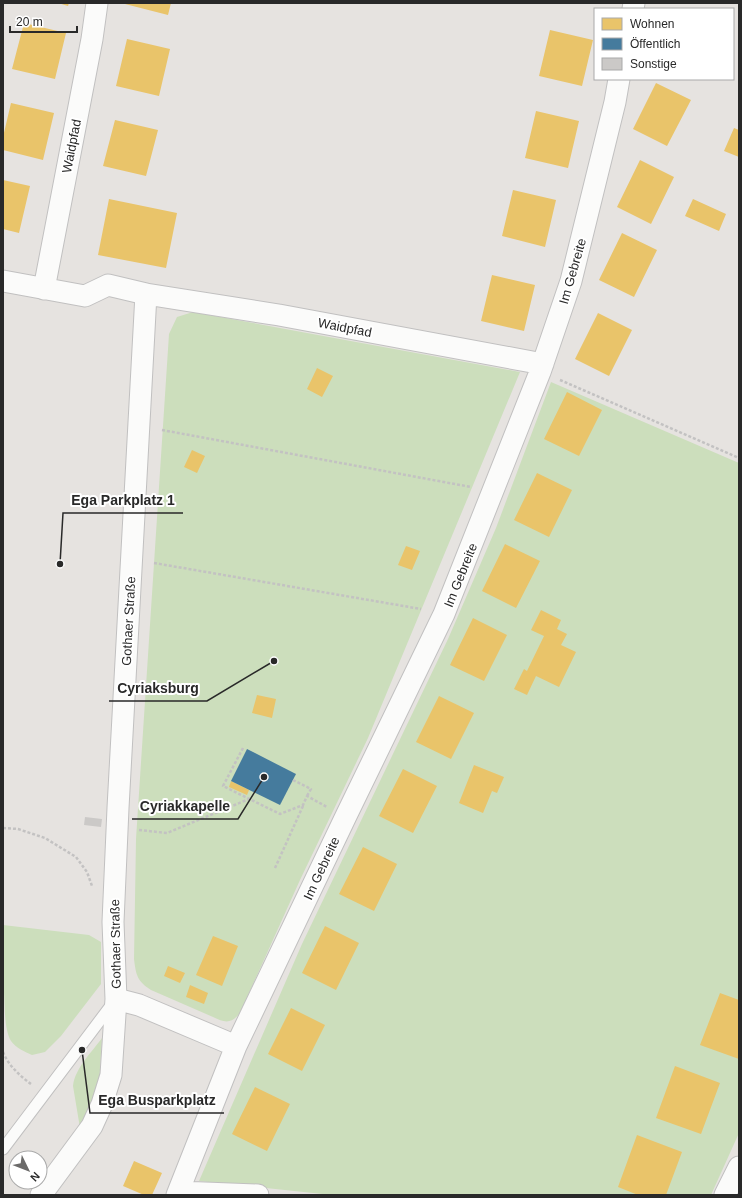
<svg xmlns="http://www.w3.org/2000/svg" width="742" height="1198" font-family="Helvetica,sans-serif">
  <rect width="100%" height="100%" fill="#e6e3e0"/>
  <!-- green -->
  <path fill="#ccdebc" d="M193,312L520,372L368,738L300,880L240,1013C231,1024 225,1023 213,1017L151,990C137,981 136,975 134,959L136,839L169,334L177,317Z
    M551,382L739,463V1133L711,1195H332L199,1181L302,944L448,639L496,528Z
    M3,925L89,935L101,942V984L61,1036L45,1052L32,1055C25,1052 16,1048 11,1041C4,1029 5,1007 4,993H3Z
    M102,1038L99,1086L80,1128L73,1086C75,1068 92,1052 102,1038Z"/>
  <!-- homes -->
  <path fill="#e9c46a" d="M58,3H69L68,6Z
    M126,3H171L168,15L125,4Z
    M24,23L66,33L55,79L12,69Z
    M550,30L593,40L582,86L539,76Z
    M127,39L170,49L159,96L116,86Z
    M656,83L691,100L667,146L633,129Z
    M11,103L54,113L43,160L3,150V137Z
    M536,111L579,121L568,168L525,158Z
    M115,120L158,130L146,176L103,166Z
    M734,128L739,130V157L724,151Z
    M640,160L674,177L651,224L617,207Z
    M3,180L30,186L19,233L3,229Z
    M513,190L556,200L545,247L502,236Z
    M109,199L177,213L166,268L98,255Z
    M693,199L726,214L719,231L685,216Z
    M622,233L657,250L634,297L599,280Z
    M492,275L535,285L524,331L481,321Z
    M598,313L632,330L609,376L575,359Z
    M317,368L333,376L322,397L307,389Z
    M567,392L602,410L579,456L544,439Z
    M192,450L205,456L197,473L184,467Z
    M537,473L572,490L549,537L514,520Z
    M505,544L540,561L516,608L482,591Z
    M406,546L420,551L412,570L398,565Z
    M541,610L561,620L557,629L567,634L561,645L576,652L559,687L536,676L527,695L514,689L524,669L527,671L544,636L531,630Z
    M473,618L507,635L484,681L450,665Z
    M257,695L276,699L272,718L252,713Z
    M439,696L474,713L451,759L416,742Z
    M474,765L504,777L497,793L492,791L483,813L459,803Z
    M403,769L437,786L413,833L379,816Z
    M231,781L249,790L247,795L229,787Z
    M363,847L397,864L374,911L339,894Z
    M325,926L359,943L336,990L302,973Z
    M213,936L238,946L222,986L196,975Z
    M168,966L185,973L180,983L164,976Z
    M190,985L208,993L204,1004L186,997Z
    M720,993L739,1000V1059L700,1045Z
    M291,1008L325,1025L302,1071L268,1054Z
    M675,1066L720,1083L701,1134L656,1118Z
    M255,1087L290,1104L267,1151L232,1134Z
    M637,1135L682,1152L666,1195H638L618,1187Z
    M134,1161L162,1173L152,1195H144L123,1186Z"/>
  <!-- public -->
  <path fill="#457b9d" d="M247,749L296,774L280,805L231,781Z"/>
  <!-- building -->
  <path fill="#cbc9c7" d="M85,817L102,819L101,827L84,825Z"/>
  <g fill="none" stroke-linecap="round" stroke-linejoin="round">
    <defs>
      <path id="lane" d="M3,1149L113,1003"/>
      <path id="street" d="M633,9L634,3
        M3,281L85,296L108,285L146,294L118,808L113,922L116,999L111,1075L102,1104L92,1126L41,1195
        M44,289L92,39L97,3
        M146,294L279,315L543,364
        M116,999L139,1005L236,1046
        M179,1192L258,1195
        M177,1195L236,1046L346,816L444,614L540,372L571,281L615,102L619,79
        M725,1195L739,1167"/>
    </defs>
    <!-- lane casing -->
    <use href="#lane" stroke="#c1c0c0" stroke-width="13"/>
    <!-- street casing -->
    <use href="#street" stroke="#c1c0c0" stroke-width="23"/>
    <!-- path -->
    <path stroke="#c3c2c2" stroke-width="2.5" stroke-dasharray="3 2" stroke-linecap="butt" d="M560,380L739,458
      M162,430L471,487
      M154,563L421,609
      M243,748L223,786L280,814L303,805L307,796L327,807
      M293,780L311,789L307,796
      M3,828L18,829L45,838L76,857L87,872L92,886
      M139,830L167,833L249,799
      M275,868L303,806
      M3,1052C8,1065 20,1076 31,1084"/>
    <!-- lane -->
    <use href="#lane" stroke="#fbfbfa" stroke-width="11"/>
    <!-- street -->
    <use href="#street" stroke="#fbfbfa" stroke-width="21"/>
  </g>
  <g text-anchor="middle" stroke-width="4" stroke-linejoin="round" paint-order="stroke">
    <!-- street labels -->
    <g font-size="13" fill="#292929" stroke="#fff">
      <text transform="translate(71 146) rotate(-79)" y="5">Waidpfad</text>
      <text transform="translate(572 271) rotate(-74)" y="5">Im Gebreite</text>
      <text transform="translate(345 327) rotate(11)" y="5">Waidpfad</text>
      <text transform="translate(460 575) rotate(-68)" y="5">Im Gebreite</text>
      <text transform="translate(128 621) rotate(-87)" y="5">Gothaer Straße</text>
      <text transform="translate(321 868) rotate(-65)" y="5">Im Gebreite</text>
      <text transform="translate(115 944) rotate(-91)" y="5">Gothaer Straße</text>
    </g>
  </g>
  <!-- callouts -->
  <path fill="none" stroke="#292929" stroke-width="1.5" d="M60 564L63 513H183M274 661L207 701H109M264 777L238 819H132M82 1050L90 1113H224"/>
  <g fill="#292929" stroke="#fff" stroke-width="1.5">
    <circle cx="60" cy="564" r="4"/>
    <circle cx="274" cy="661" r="4"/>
    <circle cx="264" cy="777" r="4"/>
    <circle cx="82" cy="1050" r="4"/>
  </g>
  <g font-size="14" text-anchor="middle" font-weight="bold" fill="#292929" stroke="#fff" stroke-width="4" stroke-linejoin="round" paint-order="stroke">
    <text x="123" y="505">Ega Parkplatz 1</text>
    <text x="158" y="693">Cyriaksburg</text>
    <text x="185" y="811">Cyriakkapelle</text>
    <text x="157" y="1105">Ega Busparkplatz</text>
  </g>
  <!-- border -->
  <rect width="742" height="1198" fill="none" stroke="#292929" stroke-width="8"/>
  <!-- legend -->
  <rect x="594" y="8" width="140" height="72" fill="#ffffff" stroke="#a9a9a9"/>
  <rect x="602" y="18" width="20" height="12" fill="#e9c46a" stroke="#a9a9a9"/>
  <text x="630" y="28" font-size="12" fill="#292929">Wohnen</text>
  <rect x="602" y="38" width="20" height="12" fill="#457b9d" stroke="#a9a9a9"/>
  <text x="630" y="48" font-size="12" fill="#292929">Öffentlich</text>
  <rect x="602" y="58" width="20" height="12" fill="#cbc9c7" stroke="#a9a9a9"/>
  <text x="630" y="68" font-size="12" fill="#292929">Sonstige</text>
  <!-- north arrow -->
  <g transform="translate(28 1170) rotate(133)"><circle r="19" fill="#ffffff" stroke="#a9a9a9"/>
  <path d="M0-3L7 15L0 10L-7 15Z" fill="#6b6a69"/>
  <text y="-6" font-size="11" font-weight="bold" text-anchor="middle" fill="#292929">N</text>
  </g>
  <!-- scale -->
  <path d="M10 26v6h67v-6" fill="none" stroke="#292929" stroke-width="2"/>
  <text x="16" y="26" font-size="12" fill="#292929" stroke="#ffffff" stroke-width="3" paint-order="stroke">20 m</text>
</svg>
